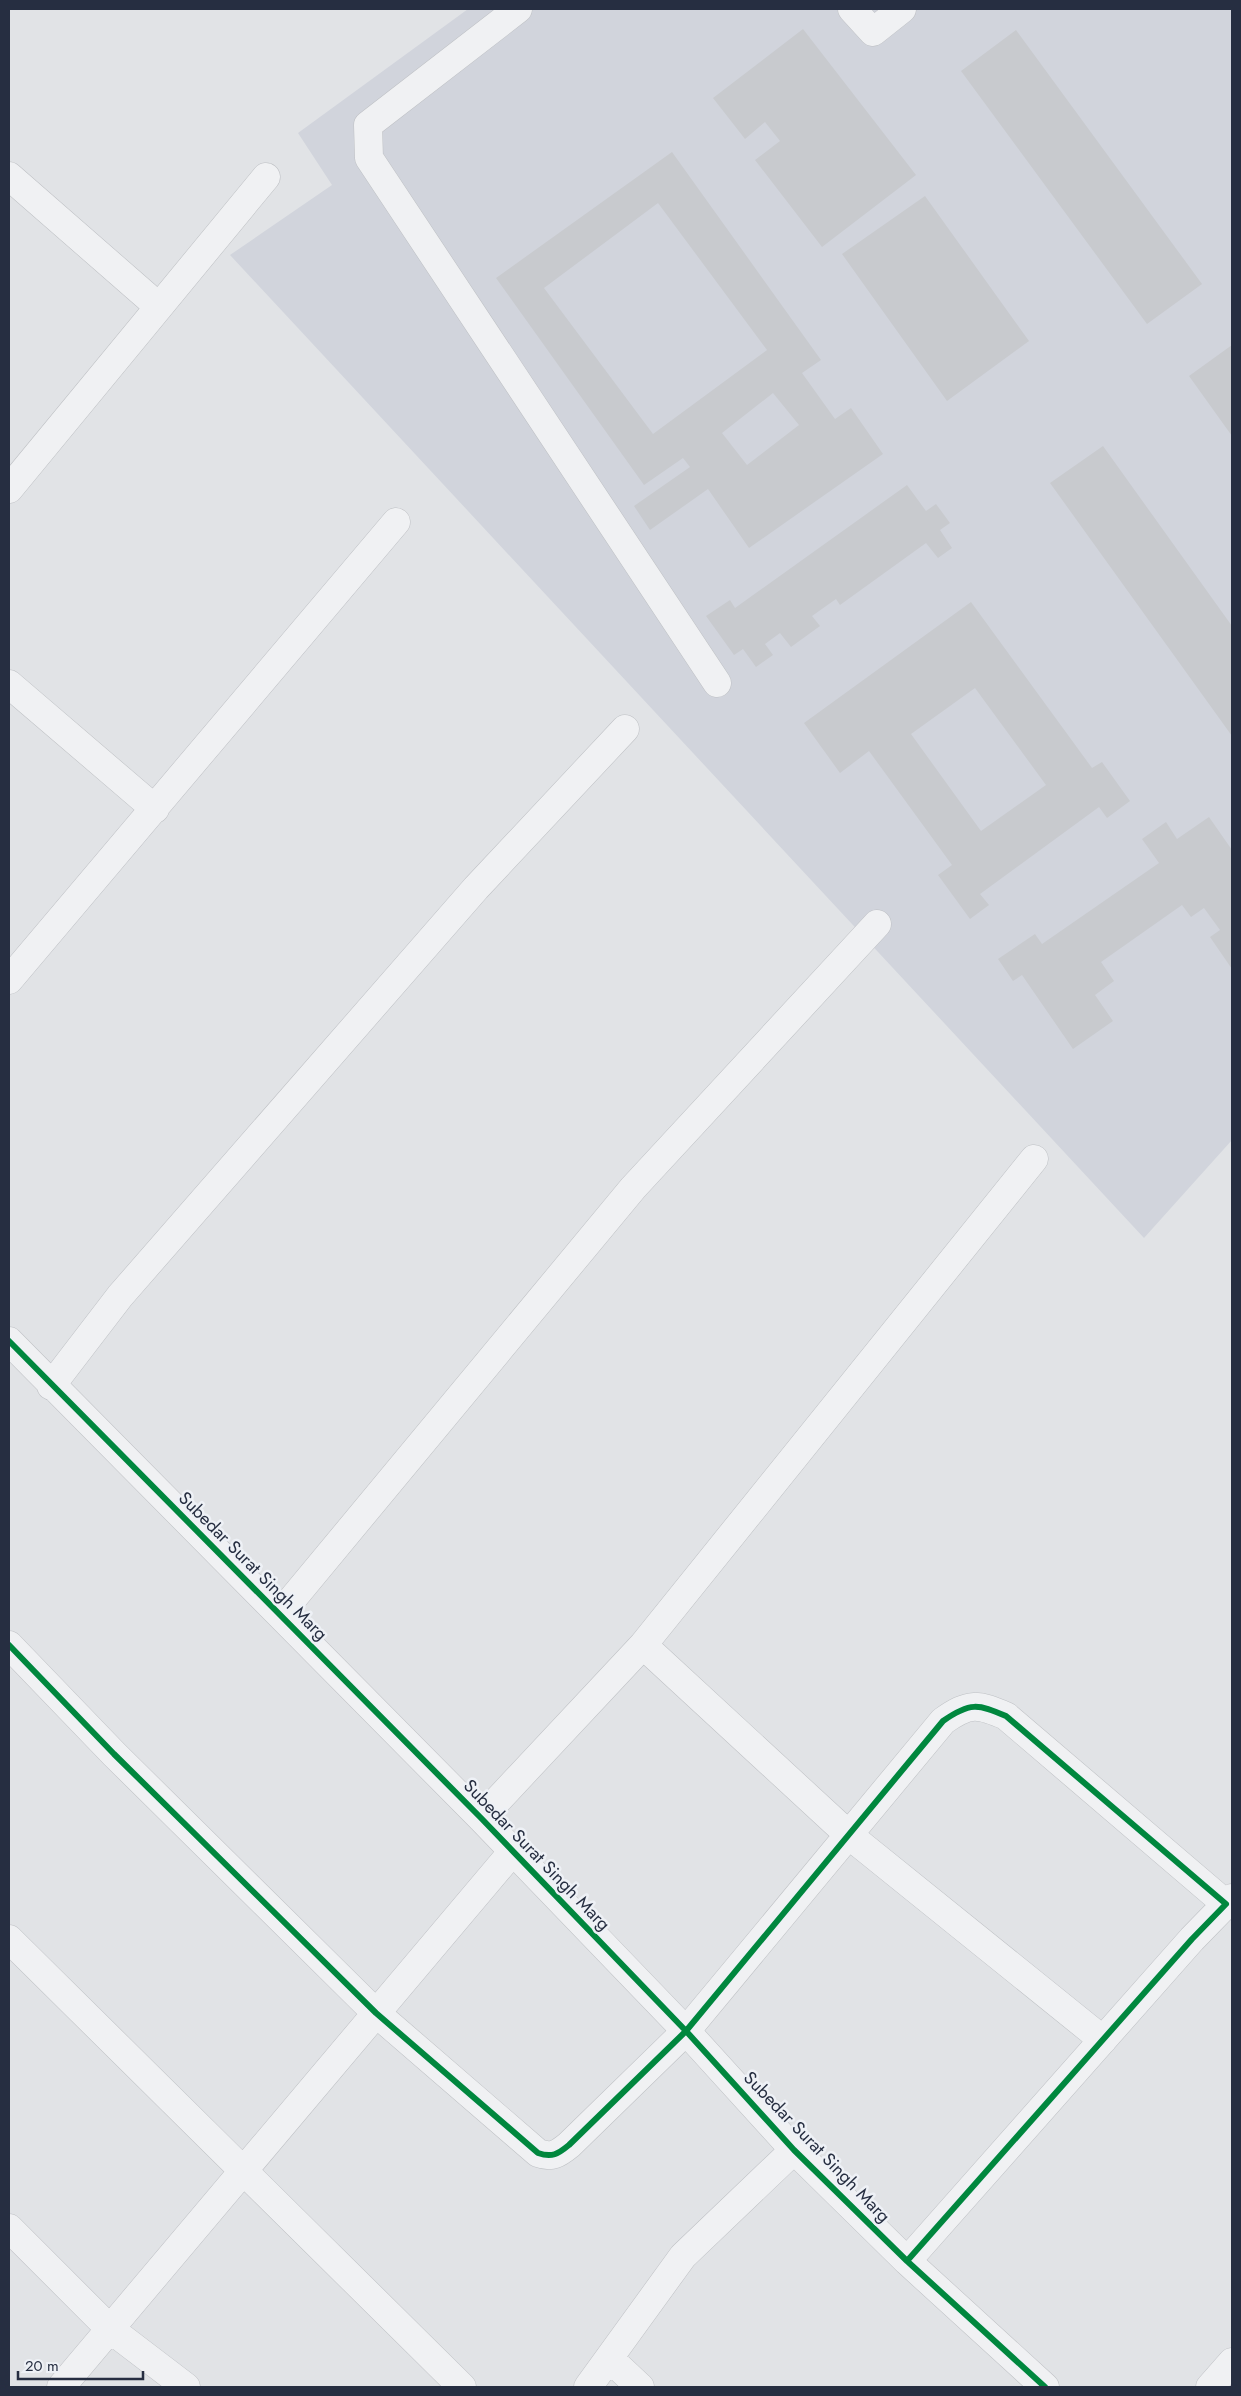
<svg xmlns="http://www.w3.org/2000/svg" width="1241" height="2396" font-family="Jost,sans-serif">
  <rect width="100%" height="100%" fill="#e1e3e6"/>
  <!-- built -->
  <path fill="#d1d4dc" d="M468,9H1232V1140L1144,1238L230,255L332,185L298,133Z"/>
  <!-- building -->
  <path fill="#c8cace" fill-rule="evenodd" d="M803,29L916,175L822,247L755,160L780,141L765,122L745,139L713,98Z
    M1016,30L1202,284L1147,324L961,71Z
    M672,152L821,360L802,373L835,419L851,408L883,454L749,548L708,489L650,530L634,506L690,467L683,458L644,485L496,278ZM658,203L767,350L653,434L544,288ZM773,393L799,425L747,465L722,433Z
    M925,196L1029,341L947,401L842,254Z
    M1232,345V436L1189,376Z
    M1103,446L1232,626V736L1050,483Z
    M907,485L926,511L936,504L950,523L940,530L952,548L938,558L926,543L840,605L836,599L812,616L820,626L791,647L780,633L765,644L773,655L756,667L743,649L734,655L706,616L730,600L735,608Z
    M971,602L1092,768L1102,762L1130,801L1107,818L1099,807L980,894L989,905L970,919L938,875L952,865L869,751L840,773L804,723ZM975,688L1046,785L981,831L911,734Z
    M1209,817L1232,850V969L1210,937L1220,930L1204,908L1191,917L1182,905L1101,962L1114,981L1095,995L1113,1021L1073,1049L1022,975L1013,981L998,959L1035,934L1042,944L1159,863L1142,839L1166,822L1177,839Z"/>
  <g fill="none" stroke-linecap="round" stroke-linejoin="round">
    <defs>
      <path id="minor" d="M518,9L368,125L369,158L717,683
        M852,9L873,32L902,9
        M9,176L159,307
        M9,489L266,177
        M9,684L155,809
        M9,980L396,522
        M9,1341L481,1818L686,2031L794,2150L907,2261L1045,2387
        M51,1386L120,1296L476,888L625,729
        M280,1614L633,1188L877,924
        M9,1645L114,1754L376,2013L538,2153C552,2158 558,2154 569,2145L686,2031L943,1721C970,1702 978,1704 1006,1716L1226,1904
        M643,1645L850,1836L1103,2040
        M481,1818L643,1645L1034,1159
        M9,1939L462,2387
        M9,2228L110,2329L186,2387
        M907,2261L1192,1939L1232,1898
        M609,2358L640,2387
        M61,2387L513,1851
        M588,2387L683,2256L794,2150
        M1210,2387L1232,2362"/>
    </defs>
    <!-- minor casing -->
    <use href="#minor" stroke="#bec0c4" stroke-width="29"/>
    <!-- minor -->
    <use href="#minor" stroke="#f0f1f3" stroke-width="28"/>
    <defs>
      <path id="cycleway" d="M9,1341L481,1818L686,2031L794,2150L907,2261L1045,2387
        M9,1645L114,1754L376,2013L538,2153C552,2158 558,2154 569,2145L686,2031L943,1721C970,1702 978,1704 1006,1716L1226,1904L1192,1939L907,2261"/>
    </defs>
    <!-- cycleway casing -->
    <use href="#cycleway" stroke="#eef1f6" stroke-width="9"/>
    <!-- cycleway -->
    <use href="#cycleway" stroke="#00873e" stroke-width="6"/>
  </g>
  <g text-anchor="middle" stroke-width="5" stroke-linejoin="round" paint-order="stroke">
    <!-- street labels -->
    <g font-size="18" fill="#262e41" stroke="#eef1f6">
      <text transform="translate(253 1566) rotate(45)" y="6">Subedar Surat Singh Marg</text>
      <text transform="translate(537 1855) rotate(46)" y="6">Subedar Surat Singh Marg</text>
      <text transform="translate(817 2147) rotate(46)" y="6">Subedar Surat Singh Marg</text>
    </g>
  </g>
  <!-- border -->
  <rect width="1241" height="2396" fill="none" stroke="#262e41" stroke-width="20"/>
  <!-- scale -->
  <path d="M18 2371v8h125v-8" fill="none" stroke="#262e41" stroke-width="2.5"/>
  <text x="25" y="2371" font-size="15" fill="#262e41" stroke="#eef1f6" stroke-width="4" paint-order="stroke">20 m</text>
</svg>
